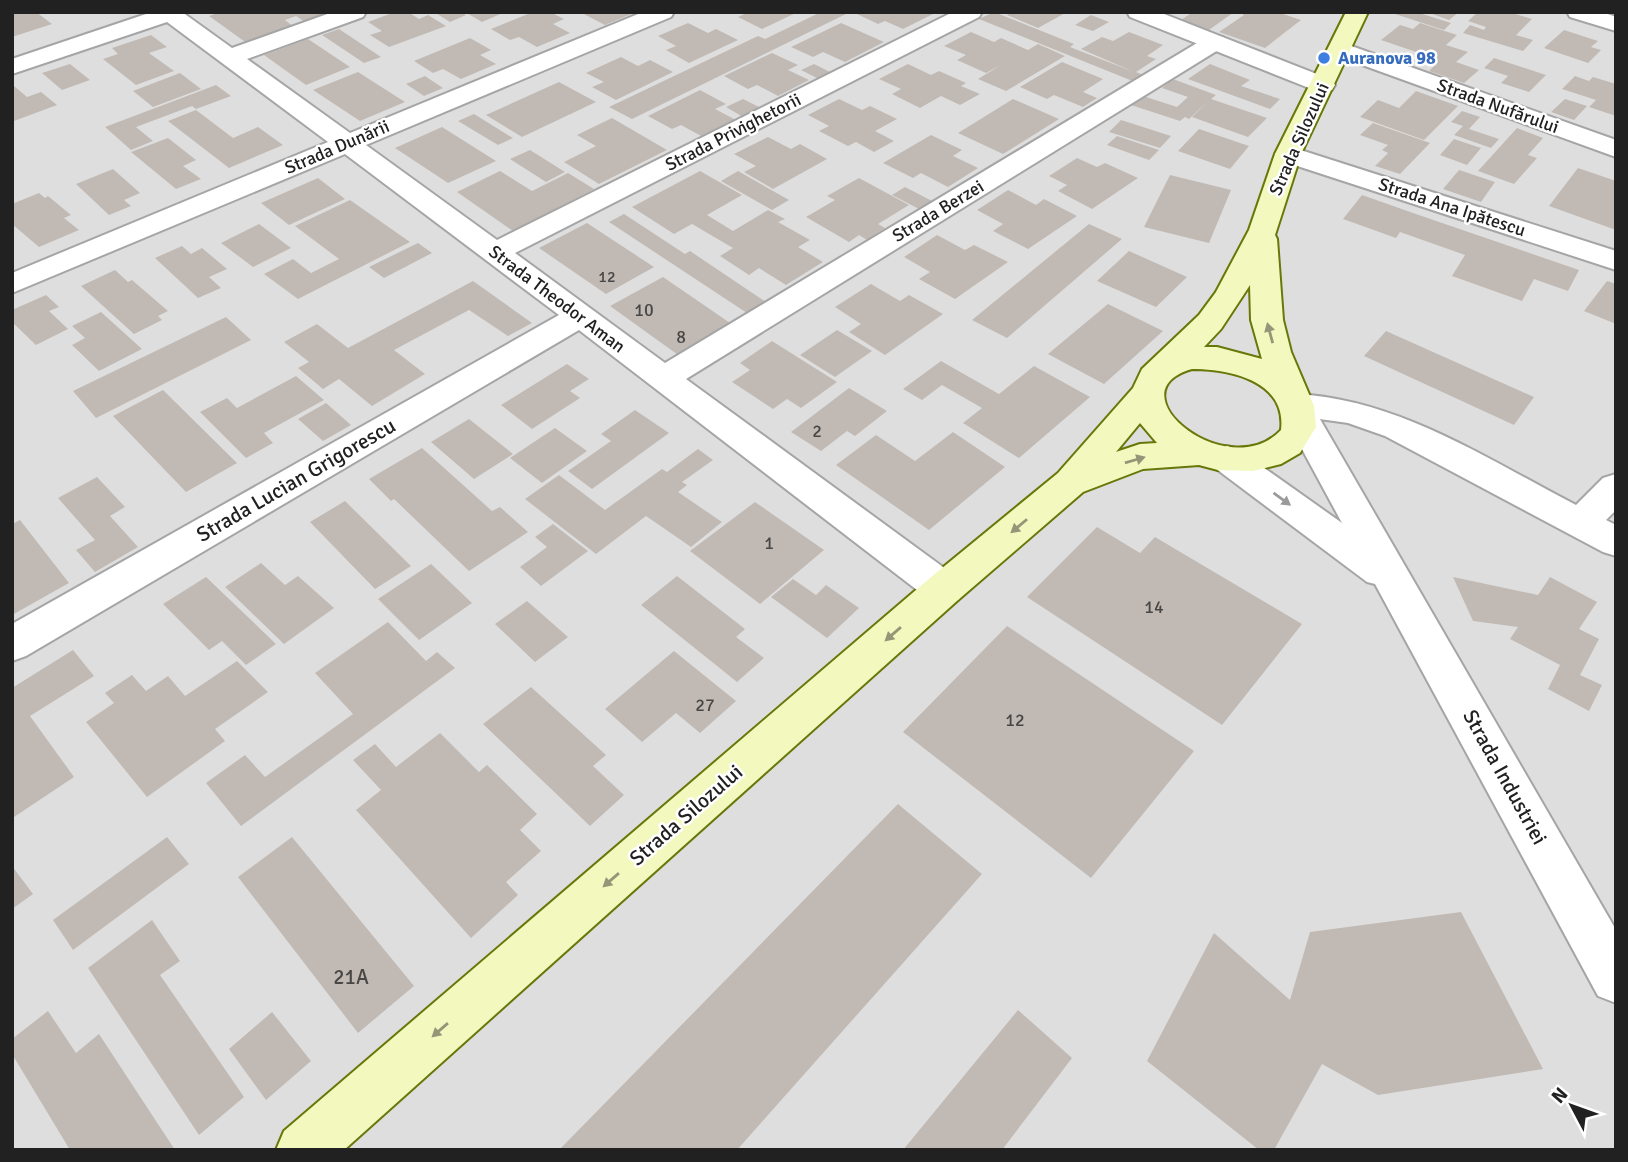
<svg xmlns="http://www.w3.org/2000/svg" width="1628" height="1162" font-family="Signika,sans-serif">
  <rect width="100%" height="100%" fill="#f1eee8"/>
  <!-- residential -->
  <path fill="#dfdede" d="M12,12H1616V1150H12Z"/>
  <!-- building -->
  <path fill="#c1bab4" d="M12,12H36L52,24L12,37Z
    M221,12H318L326,17L308,24L296,16L285,20L294,27L248,44L209,16Z
    M395,12H408L419,19L428,15L446,26L389,47L370,35L382,31L368,22Z
    M434,12H460L466,15L450,22Z
    M465,12H505L482,22Z
    M533,12H550L564,19L553,24L570,33L537,47L519,37L510,40L491,29Z
    M580,12H636L605,25Z
    M749,12H798L762,29L738,17Z
    M821,12H850L632,119L609,107L758,36L765,39Z
    M861,12H937L903,29L885,21L878,24L857,14Z
    M994,12L1074,44L1070,47L1134,72L1081,49L1102,37L1113,41L1129,32L1163,45L1147,56L1156,59L1136,72L1145,76L1135,82L979,19Z
    M1011,12H1067L1038,28L1007,15Z
    M1193,12H1234L1209,30L1181,20Z
    M1277,12L1301,20L1265,48L1219,32L1244,15L1238,12Z
    M1397,12H1416L1451,23L1444,30L1395,14Z
    M1427,12H1459L1449,20Z
    M1478,12H1509L1532,19L1516,35L1533,40L1523,51L1463,33L1470,25L1484,30L1486,27L1468,21Z
    M1091,15L1109,22L1093,31L1075,25Z
    M688,23L708,33L716,29L738,40L689,63L666,50L676,46L658,36Z
    M841,23L884,42L845,62L823,52L813,57L791,47Z
    M1420,23L1457,35L1446,45L1468,52L1456,62L1479,70L1464,83L1429,71L1436,64L1421,59L1425,55L1381,40L1400,25L1413,29Z
    M339,29L381,57L364,63L322,35Z
    M1564,30L1598,41L1591,47L1601,50L1588,63L1544,48Z
    M971,32L994,42L1001,38L1028,50L1038,44L1065,56L1006,91L978,79L1001,65L986,73L957,60L966,55L944,46Z
    M151,35L167,47L149,53L174,71L136,85L103,59L118,54L112,48Z
    M470,38L491,50L480,55L496,64L461,79L443,69L433,73L414,61Z
    M308,39L350,67L306,85L264,55Z
    M772,53L798,65L788,70L809,80L778,96L757,85L748,89L724,76Z
    M621,57L638,66L650,60L673,72L616,100L592,87L604,82L586,73Z
    M1494,58L1546,75L1529,92L1501,83L1508,76L1484,68Z
    M1062,62L1103,79L1083,92L1097,98L1083,107L1054,95L1047,99L1020,87Z
    M70,64L90,80L62,90L42,73Z
    M814,64L832,73L819,79L801,70Z
    M908,64L931,75L939,71L966,83L961,86L980,94L960,105L941,96L920,108L892,94L901,89L879,79Z
    M1210,64L1250,80L1241,86L1280,99L1270,109L1188,79Z
    M358,72L405,102L360,121L313,90Z
    M180,73L201,89L153,107L133,91Z
    M425,76L443,88L424,96L406,84Z
    M1575,76L1589,81L1593,77L1616,84V116L1589,107L1596,100L1562,89Z
    M1173,79L1216,95L1211,99L1267,118L1248,137L1192,117L1208,101L1189,119L1185,117L1180,121L1131,105L1143,96L1177,107L1188,97L1162,88Z
    M559,82L596,102L522,137L486,115Z
    M216,85L231,96L196,109L192,106L136,127L153,141L131,150L105,127Z
    M14,86L27,97L41,92L57,105L14,121L12,119V87Z
    M700,90L726,104L715,109L736,120L703,137L681,125L672,129L648,116Z
    M1416,91L1458,106L1424,140L1360,117L1378,100L1399,108Z
    M743,99L761,108L743,117L726,107Z
    M839,99L862,110L870,106L897,119L875,131L894,141L874,152L856,142L848,146L819,131L829,126L808,115Z
    M1013,99L1059,119L1003,154L958,133Z
    M1565,99L1587,106L1574,120L1551,112Z
    M196,110L233,138L258,127L283,145L229,168L168,121Z
    M1462,111L1480,117L1469,129L1499,139L1491,148L1454,135L1463,126L1451,122Z
    M474,114L513,138L498,145L458,121Z
    M612,118L667,150L599,184L564,162L596,146L577,135Z
    M1121,120L1171,136L1160,148L1109,132Z
    M1373,123L1430,143L1400,174L1375,166L1388,153L1382,150L1388,145L1360,135Z
    M442,127L496,161L448,183L395,148Z
    M1517,128L1543,138L1528,155L1537,158L1514,184L1478,171Z
    M1199,129L1249,146L1230,169L1178,151Z
    M931,135L962,150L953,156L978,168L948,187L921,173L913,178L883,163Z
    M1117,136L1159,150L1149,160L1107,145Z
    M768,137L791,149L800,144L827,159L773,189L744,172L756,166L734,154Z
    M168,138L196,160L183,166L201,179L176,189L131,152Z
    M1454,139L1481,148L1467,165L1440,155Z
    M530,150L565,172L546,182L510,159Z
    M1077,158L1097,167L1105,163L1138,178L1092,209L1058,191L1067,185L1049,176Z
    M1578,168L1616,181V230L1549,206Z
    M113,169L140,193L124,200L131,206L109,215L76,184Z
    M1459,170L1495,182L1481,202L1443,189Z
    M500,171L532,191L568,173L594,189L513,231L457,192Z
    M700,171L742,195L707,215L733,231L768,210L785,219L778,222L810,240L798,247L823,262L786,285L759,268L749,275L720,256L733,248L692,224L674,234L632,207Z
    M738,171L789,200L772,210L721,181Z
    M1170,175L1231,190L1209,243L1144,227Z
    M318,178L345,199L289,225L261,203Z
    M859,178L909,205L878,224L885,228L867,240L859,235L849,242L806,217L835,200L827,196Z
    M905,187L932,201L919,209L892,195Z
    M1008,190L1036,205L1044,199L1077,216L1028,249L993,231L1003,224L977,210Z
    M39,193L45,198L48,196L71,215L64,218L79,230L39,247L12,224V204Z
    M1362,195L1413,213L1579,270L1568,291L1534,279L1522,301L1452,276L1465,255L1400,232L1396,238L1343,219Z
    M350,200L410,242L298,299L264,274L293,259L311,273L339,259L295,226Z
    M624,214L685,254L690,251L769,304L750,315L609,222Z
    M587,223L654,267L606,294L539,248Z
    M259,224L291,248L253,267L221,243Z
    M1089,224L1122,239L1007,338L972,320Z
    M937,235L965,250L974,245L1008,262L955,299L919,279L930,272L904,257Z
    M418,243L432,253L384,278L369,267Z
    M182,246L191,254L202,248L227,269L209,277L221,288L198,298L155,258Z
    M1129,251L1187,277L1156,307L1097,281Z
    M115,270L128,282L132,280L168,311L158,316L162,320L134,334L81,286Z
    M663,277L733,325L681,357L610,306Z
    M473,281L532,323L508,336L469,310L394,350L425,374L372,406L339,379L323,389L298,368L309,362L284,342L317,324L348,348Z
    M1607,281L1616,284V324L1584,311Z
    M871,284L900,301L909,295L943,314L885,355L849,332L861,324L835,307Z
    M46,295L59,307L49,311L68,329L36,345L12,322V310Z
    M1108,304L1163,331L1104,384L1048,354Z
    M101,312L142,349L99,371L72,345L85,338L72,326Z
    M226,317L251,340L96,418L73,391Z
    M837,330L872,351L835,377L800,355Z
    M1386,331L1534,397L1514,425L1364,356Z
    M772,341L837,382L801,408L787,399L773,409L732,382L750,370L740,363Z
    M941,361L999,394L1034,366L1090,397L1019,458L963,423L982,408L942,385L922,400L903,389Z
    M567,364L589,379L570,391L580,398L532,429L501,405Z
    M296,376L324,400L264,433L273,443L246,458L200,412L227,398L237,408Z
    M849,388L887,411L855,436L847,431L821,451L791,432Z
    M163,390L237,463L186,492L113,416Z
    M326,403L351,425L323,441L298,419Z
    M635,410L669,433L592,489L568,471L611,441L601,434Z
    M469,419L513,454L474,479L431,442Z
    M555,428L587,451L542,483L510,458Z
    M953,432L1005,467L929,530L836,465L876,435L915,461Z
    M422,448L492,511L500,507L528,532L469,571L394,499L391,501L369,479Z
    M698,449L713,460L682,482L687,485L678,492L722,522L691,547L646,516L596,554L525,499L559,475L605,510L662,469L667,472Z
    M97,477L125,507L110,516L138,547L95,572L76,550L95,540L58,498Z
    M345,501L411,566L375,589L310,522Z
    M755,502L824,550L760,604L690,551Z
    M20,520L69,583L12,615V524Z
    M553,524L588,551L541,586L520,567L547,547L535,537Z
    M1097,527L1140,553L1155,537L1302,624L1222,725L1027,597Z
    M261,563L285,585L298,576L334,608L284,644L225,587Z
    M431,564L472,603L419,640L378,599Z
    M677,576L745,629L736,637L764,658L737,682L641,605Z
    M206,577L276,644L246,665L222,641L209,650L163,604Z
    M1453,577L1538,595L1550,577L1597,602L1579,629L1599,639L1580,675L1602,685L1589,711L1548,689L1560,665L1510,639L1518,627L1473,621Z
    M793,579L816,595L826,585L859,608L827,638L771,597Z
    M527,601L568,637L535,662L495,624Z
    M388,622L426,661L437,652L455,668L241,826L206,783L245,755L265,777L353,714L315,673Z
    M1007,626L1194,751L1091,878L903,732Z
    M73,650L94,676L30,716L74,777L14,817L12,688Z
    M674,651L736,701L700,733L676,713L642,742L605,709Z
    M237,661L268,692L215,729L225,741L147,797L86,722L114,703L105,693L132,675L146,691L168,676L185,696Z
    M531,687L606,755L593,766L624,795L590,826L483,724Z
    M440,733L479,772L487,765L537,814L520,830L541,851L506,882L518,895L471,938L356,810L381,790L353,760L375,744L396,767Z
    M898,804L982,874L737,1150H559Z
    M167,837L189,864L73,950L53,920Z
    M292,837L414,986L358,1033L238,877Z
    M12,866L33,894L12,909Z
    M1461,912L1543,1069L1378,1095L1322,1064L1274,1150H1259L1147,1061L1214,933L1290,1000L1310,932Z
    M152,920L180,961L160,975L244,1097L199,1135L88,968Z
    M1018,1010L1072,1058L1002,1150H903Z
    M48,1011L76,1053L99,1034L175,1150H70L12,1054V1039Z
    M272,1012L311,1061L266,1100L229,1049Z"/>
  <g fill="none" stroke-linecap="round" stroke-linejoin="round">
    <defs>
      <path id="minor" d="M152,12H182L232,48L333,12H366L363,17L247,59L350,133L643,12H674L671,17L366,145L497,240L953,12H982L979,17L515,253L665,363L1207,37H1223L1227,42L1223,47L686,379L958,578L963,589L958,600L944,604L930,600L579,330L26,656L12,661V624L559,315L345,154L12,293V273L328,142L167,22L12,74V59Z
        M1567,12H1602L1616,17V31L1570,17Z
        M1340,42L1616,140V157L1332,54L1328,49L1332,44Z
        M1288,146L1616,251V270L1279,160L1275,154L1279,148Z
        M1296,394C1398,399 1487,459 1576,505L1603,478L1616,474V510L1606,520L1616,525V556L1603,552L1385,436L1348,423L1284,414L1279,406L1284,398Z"/>
      <path id="tertiary" d="M1127,12H1159L1332,80L1335,85L1332,90L1323,92L1314,90L1130,17Z
        M1300,402L1312,406L1317,414L1616,930V1003L1598,996L1375,584L1367,582L1215,468L1209,459L1215,450L1227,446L1239,450L1342,523L1283,414L1288,406Z"/>
      <path id="secondary" d="M1346,12H1368L1301,154L1275,235L1277,239L1283,320L1291,352L1314,406L1316,427L1300,453L1281,464L1253,471L1218,470L1199,465L1143,469L1083,492L958,600L344,1150H276L284,1131L930,578L1058,473L1133,388L1142,369L1199,315L1216,292L1249,230L1275,154ZM1250,285L1251,320L1262,359L1217,347H1204L1221,329ZM1192,369C1230,369 1287,381 1281,430C1228,486 1111,392 1192,369ZM1140,423L1157,443L1140,444L1116,452Z"/>
    </defs>
    <!-- minor casing -->
    <use href="#minor" stroke="#a5a5a5" stroke-width="4"/>
    <!-- tertiary casing -->
    <use href="#tertiary" stroke="#a5a5a5" stroke-width="4"/>
    <!-- secondary casing -->
    <use href="#secondary" stroke="#677708" stroke-width="4"/>
    <!-- minor -->
    <use href="#minor" fill="#fff" fill-rule="evenodd"/>
    <!-- tertiary -->
    <use href="#tertiary" fill="#fff" fill-rule="evenodd"/>
    <!-- secondary -->
    <use href="#secondary" fill="#f3f8be" fill-rule="evenodd"/>
  </g>
  <!-- one-way arrows -->
  <defs><path id="oneway-solid" d="M-6-.8H1V-3.2L6.5 0L1 3.2V.8H-6Z" transform="scale(1.75)"/></defs>
  <g fill="#949777">
    <use href="#oneway-solid" transform="translate(1270 333) rotate(-105)"/>
    <use href="#oneway-solid" transform="translate(1135 460) rotate(-16)"/>
    <use href="#oneway-solid" transform="translate(1019 526) rotate(140)"/>
    <use href="#oneway-solid" transform="translate(893 634) rotate(139)"/>
    <use href="#oneway-solid" transform="translate(611 880) rotate(139)"/>
    <use href="#oneway-solid" transform="translate(440 1030) rotate(139)"/>
  </g>
  <use fill="#9b9b9b" href="#oneway-solid" transform="translate(1282 499) rotate(36)"/>
  <!-- markers -->
  <circle fill="#3f7fe0" stroke="#fff" stroke-width="2.5" cx="1324" cy="58" r="7"/>
  <g text-anchor="middle" stroke-width="5" stroke-linejoin="round" paint-order="stroke">
    <!-- far-number labels -->
    <g font-size="16" fill="#494746">
      <text x="607" y="282">12</text>
    </g>
    <!-- far-shop labels -->
    <g font-size="18" font-weight="bold" fill="#366cbe" stroke="#fff" text-anchor="start">
      <text x="1338" y="64">Auranova 98</text>
    </g>
    <!-- far-street labels -->
    <g font-size="18" fill="#212121" stroke="#fff">
      <text transform="translate(1498 106) rotate(20)" y="6">Strada Nufărului</text>
      <text transform="translate(733 132) rotate(-27)" y="6">Strada Privighetorii</text>
      <text transform="translate(1299 139) rotate(-66)" y="6">Strada Silozului</text>
      <text transform="translate(337 147) rotate(-23)" y="6">Strada Dunării</text>
      <text transform="translate(1452 207) rotate(18)" y="6">Strada Ana Ipătescu</text>
      <text transform="translate(938 211) rotate(-31)" y="6">Strada Berzei</text>
      <text transform="translate(557 299) rotate(37)" y="6">Strada Theodor Aman</text>
    </g>
    <!-- number labels -->
    <g font-size="18" fill="#494746">
      <text x="644" y="316">10</text>
      <text x="681" y="343">8</text>
      <text x="817" y="437">2</text>
      <text x="769" y="549">1</text>
      <text x="1154" y="613">14</text>
      <text x="705" y="711">27</text>
      <text x="1015" y="726">12</text>
    </g>
    <!-- street labels -->
    <g font-size="21" fill="#212121" stroke="#fff">
      <text transform="translate(296 480) rotate(-30)" y="7">Strada Lucian Grigorescu</text>
      <text transform="translate(1505 777) rotate(61)" y="7">Strada Industriei</text>
      <text transform="translate(686 815) rotate(-41)" y="7">Strada Silozului</text>
    </g>
    <!-- near-number labels -->
    <g font-size="21" fill="#494746">
      <text x="351" y="984">21A</text>
    </g>
  </g>
  <!-- border -->
  <rect width="1628" height="1162" fill="none" stroke="#212121" stroke-width="28"/>
  <!-- north arrow -->
  <g transform="translate(1572 1106) rotate(311)" stroke="#ffffff" stroke-width="5" paint-order="stroke">
  <path d="M0-5L12 26L0 18L-12 26Z" fill="#212121"/>
  <text y="-10" font-size="19" font-weight="bold" text-anchor="middle" fill="#212121">N</text>
  </g>
</svg>
